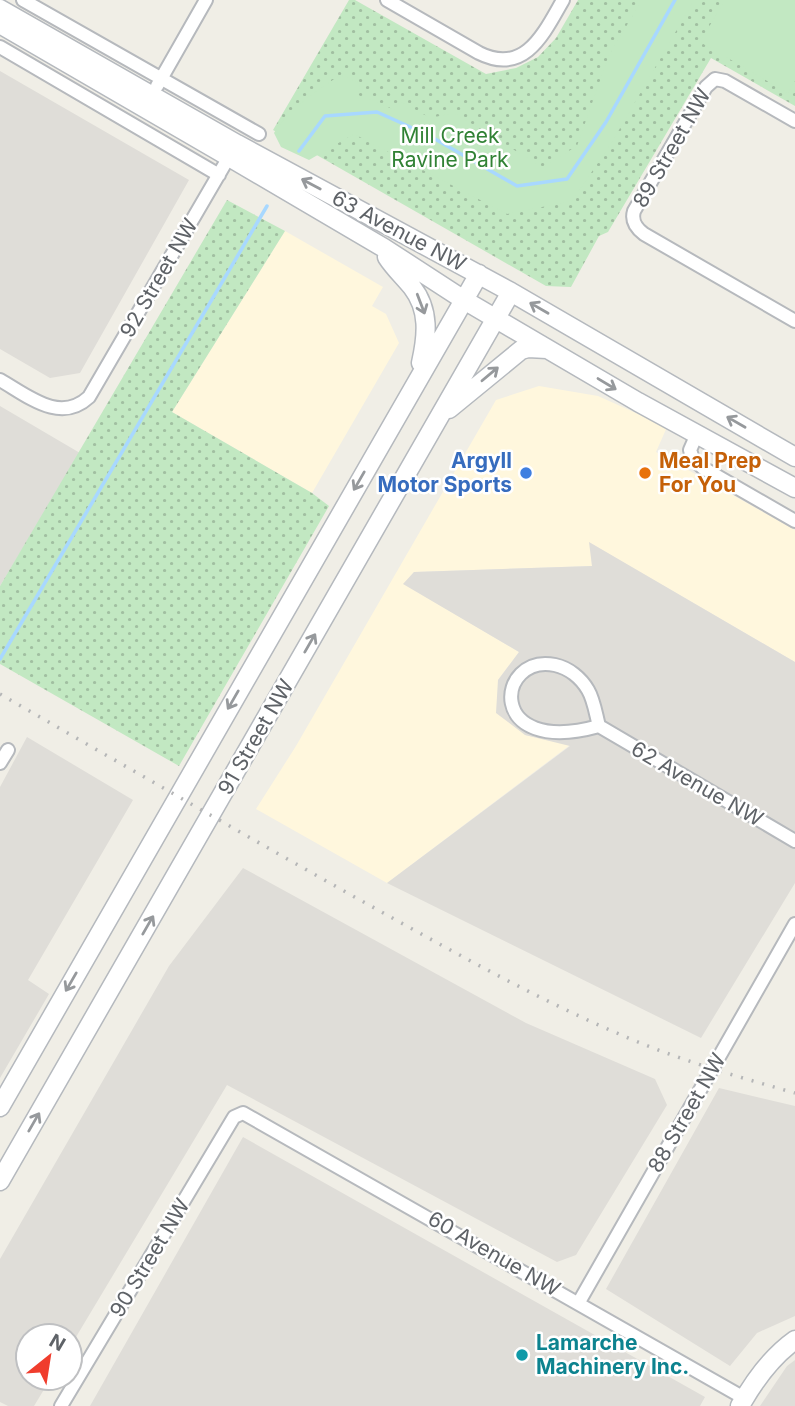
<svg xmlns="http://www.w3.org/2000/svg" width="795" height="1406" font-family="Inter,sans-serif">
  <defs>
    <pattern id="grass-dots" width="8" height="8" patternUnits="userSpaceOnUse" patternTransform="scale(1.75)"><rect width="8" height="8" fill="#c2e8c2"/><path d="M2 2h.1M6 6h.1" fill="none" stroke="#a1bfa1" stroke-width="1.8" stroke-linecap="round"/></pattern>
  </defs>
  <rect width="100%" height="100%" fill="#f0eee6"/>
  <!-- commercial -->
  <path fill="#fff7dd" d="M285,231L383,287L372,306L386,314L399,343L312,493L172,412Z
    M539,386L598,396L667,427L656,452L795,530V662L590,543L592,566L414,572L404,584L519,652L498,680L525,735L570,745L387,883L256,809L296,746L496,400Z"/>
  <!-- industrial -->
  <path fill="#dfddd8" d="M0,71L189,180L80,373L50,378L0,349Z
    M0,406L80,453L0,586Z
    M589,542L795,662V883L701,1038L387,883L570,746L525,735L496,713L498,680L519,652L403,584L414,572L592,566Z
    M27,737L133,800L28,980L49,994L0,1078V787Z
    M243,868L526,1023L655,1079L667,1105L576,1255L557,1262L227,1085L70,1347V1336H28V1378H51L34,1406H8L0,1402V1259L169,966Z
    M719,1088L795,1106V1316L757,1333L730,1366L606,1289Z
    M243,1137L705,1397L700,1406H90Z
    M795,1360V1406H760L787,1366Z"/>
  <!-- grass -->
  <path fill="url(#grass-dots)" d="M349,0H355L486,74L516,68L538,57L556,38L578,0H795V106L711,58L608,232L599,236L571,287L546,286L273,130Z
    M227,200L285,231L172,412L312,493L329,506L179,766L0,664V586Z"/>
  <!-- park -->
  <path fill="#c2e8c2" d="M642,0H694L612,142L572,201L507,214L354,134L309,160L281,147L274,133C290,107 316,92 340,75L360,83L358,95L395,110L400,101L430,118L454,113L542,167L577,146L609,55Z
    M725,0H795V81L788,93L700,42Z"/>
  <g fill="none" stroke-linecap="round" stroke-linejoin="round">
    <!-- stream -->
    <path stroke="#a8d8ff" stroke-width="3.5" d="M299,151L325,116L377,112L428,135L517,186L567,179L606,122L675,0
      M0,659L267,206"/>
    <defs>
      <path id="street" d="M23,0L259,134
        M387,0L479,53C525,76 544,33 563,0
        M0,47L219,175
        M157,86L206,0
        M795,121L725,81L715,79L706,87L634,211C631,221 636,228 644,234L795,321
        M0,380C28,396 60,424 89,397L233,150
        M697,434L690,450L693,459L703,468L795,521
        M599,726C484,758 496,653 555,665C569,668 581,678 588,690C594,700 596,715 599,726L795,841
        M0,763L8,750
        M579,1302L795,924
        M61,1406L234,1117L243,1113L744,1398"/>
      <path id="secondary" d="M0,9L237,144L511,292L795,457
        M0,24L229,157L384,248L464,300L638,402L795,488
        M387,257C394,268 404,277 412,287C430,310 427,336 421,363
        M449,409L521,350L528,348L547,349
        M0,1107L479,274
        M0,1181L511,292
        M740,1406C754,1381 771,1357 795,1340"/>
    </defs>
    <!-- street casing -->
    <use href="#street" stroke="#b6b9bd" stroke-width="16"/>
    <!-- secondary casing -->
    <use href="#secondary" stroke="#b5b9be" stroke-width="21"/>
    <!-- street -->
    <use href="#street" stroke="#fff" stroke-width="12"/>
    <!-- secondary -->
    <use href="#secondary" stroke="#fff" stroke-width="18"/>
    <!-- rail -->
    <path stroke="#b5b6b7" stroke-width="3.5" stroke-dasharray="2 9" stroke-linecap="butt" d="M0,694C120,763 239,832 360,900C454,952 548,1006 648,1046C696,1065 746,1079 795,1093"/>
  </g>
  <!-- one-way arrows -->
  <defs><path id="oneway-shaft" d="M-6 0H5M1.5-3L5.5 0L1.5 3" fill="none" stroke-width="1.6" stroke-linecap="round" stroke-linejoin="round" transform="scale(1.75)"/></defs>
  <g stroke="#96999c">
    <use href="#oneway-shaft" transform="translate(311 184) rotate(-152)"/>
    <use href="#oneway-shaft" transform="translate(421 304) rotate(69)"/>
    <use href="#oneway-shaft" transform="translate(539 308) rotate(-150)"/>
    <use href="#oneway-shaft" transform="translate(490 374) rotate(-40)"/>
    <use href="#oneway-shaft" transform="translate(607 384) rotate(31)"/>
    <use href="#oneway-shaft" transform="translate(736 422) rotate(-150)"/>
    <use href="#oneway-shaft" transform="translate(359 481) rotate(120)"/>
    <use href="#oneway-shaft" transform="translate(310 643) rotate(-60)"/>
    <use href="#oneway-shaft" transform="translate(233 700) rotate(120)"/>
    <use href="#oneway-shaft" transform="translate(148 925) rotate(-60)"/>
    <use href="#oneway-shaft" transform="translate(71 982) rotate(120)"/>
    <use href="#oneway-shaft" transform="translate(34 1122) rotate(-60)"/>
  </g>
  <!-- markers -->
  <circle fill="#3f7fe0" stroke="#fff" stroke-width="2.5" cx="526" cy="473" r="7"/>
  <circle fill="#e8710a" stroke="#fff" stroke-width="2.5" cx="645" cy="473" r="7"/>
  <circle fill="#0f9aa8" stroke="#fff" stroke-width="2.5" cx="522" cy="1355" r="7"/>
  <g text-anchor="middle" stroke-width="5" stroke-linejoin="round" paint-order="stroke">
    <!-- park labels -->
    <g font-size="21" fill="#318235" stroke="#fff">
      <text x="450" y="143">Mill Creek<tspan x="450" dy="24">Ravine Park</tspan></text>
    </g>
    <!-- street labels -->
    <g font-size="21" fill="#5e6267" stroke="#fff">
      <text transform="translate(672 148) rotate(-60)" y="7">89 Street NW</text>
      <text transform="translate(399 231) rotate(28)" y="7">63 Avenue NW</text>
      <text transform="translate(159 278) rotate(-60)" y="7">92 Street NW</text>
      <text transform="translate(256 737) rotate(-60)" y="7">91 Street NW</text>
      <text transform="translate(697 784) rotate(30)" y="7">62 Avenue NW</text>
      <text transform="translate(687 1113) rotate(-60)" y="7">88 Street NW</text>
      <text transform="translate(494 1254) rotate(30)" y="7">60 Avenue NW</text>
      <text transform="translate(150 1258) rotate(-59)" y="7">90 Street NW</text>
    </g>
    <!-- shop labels -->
    <g font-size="21" font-weight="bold" fill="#366cbe" stroke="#fff" text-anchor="end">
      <text x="512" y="468">Argyll<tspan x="512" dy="24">Motor Sports</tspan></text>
    </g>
    <!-- food labels -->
    <g font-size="21" font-weight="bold" fill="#c56008" stroke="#fff" text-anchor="start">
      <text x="659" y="468">Meal Prep<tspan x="659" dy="24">For You</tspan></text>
    </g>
    <!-- culture labels -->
    <g font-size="21" font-weight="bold" fill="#0d838f" stroke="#fff" text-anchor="start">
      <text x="536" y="1350">Lamarche<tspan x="536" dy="24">Machinery Inc.</tspan></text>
    </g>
  </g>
  <!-- north arrow -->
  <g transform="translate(49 1357) rotate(30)"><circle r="33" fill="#ffffff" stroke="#bfc0c2" stroke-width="2"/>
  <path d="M0-5L12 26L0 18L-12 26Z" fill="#f03d2d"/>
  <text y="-10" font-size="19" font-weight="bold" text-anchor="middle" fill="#5e6267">N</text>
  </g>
</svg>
